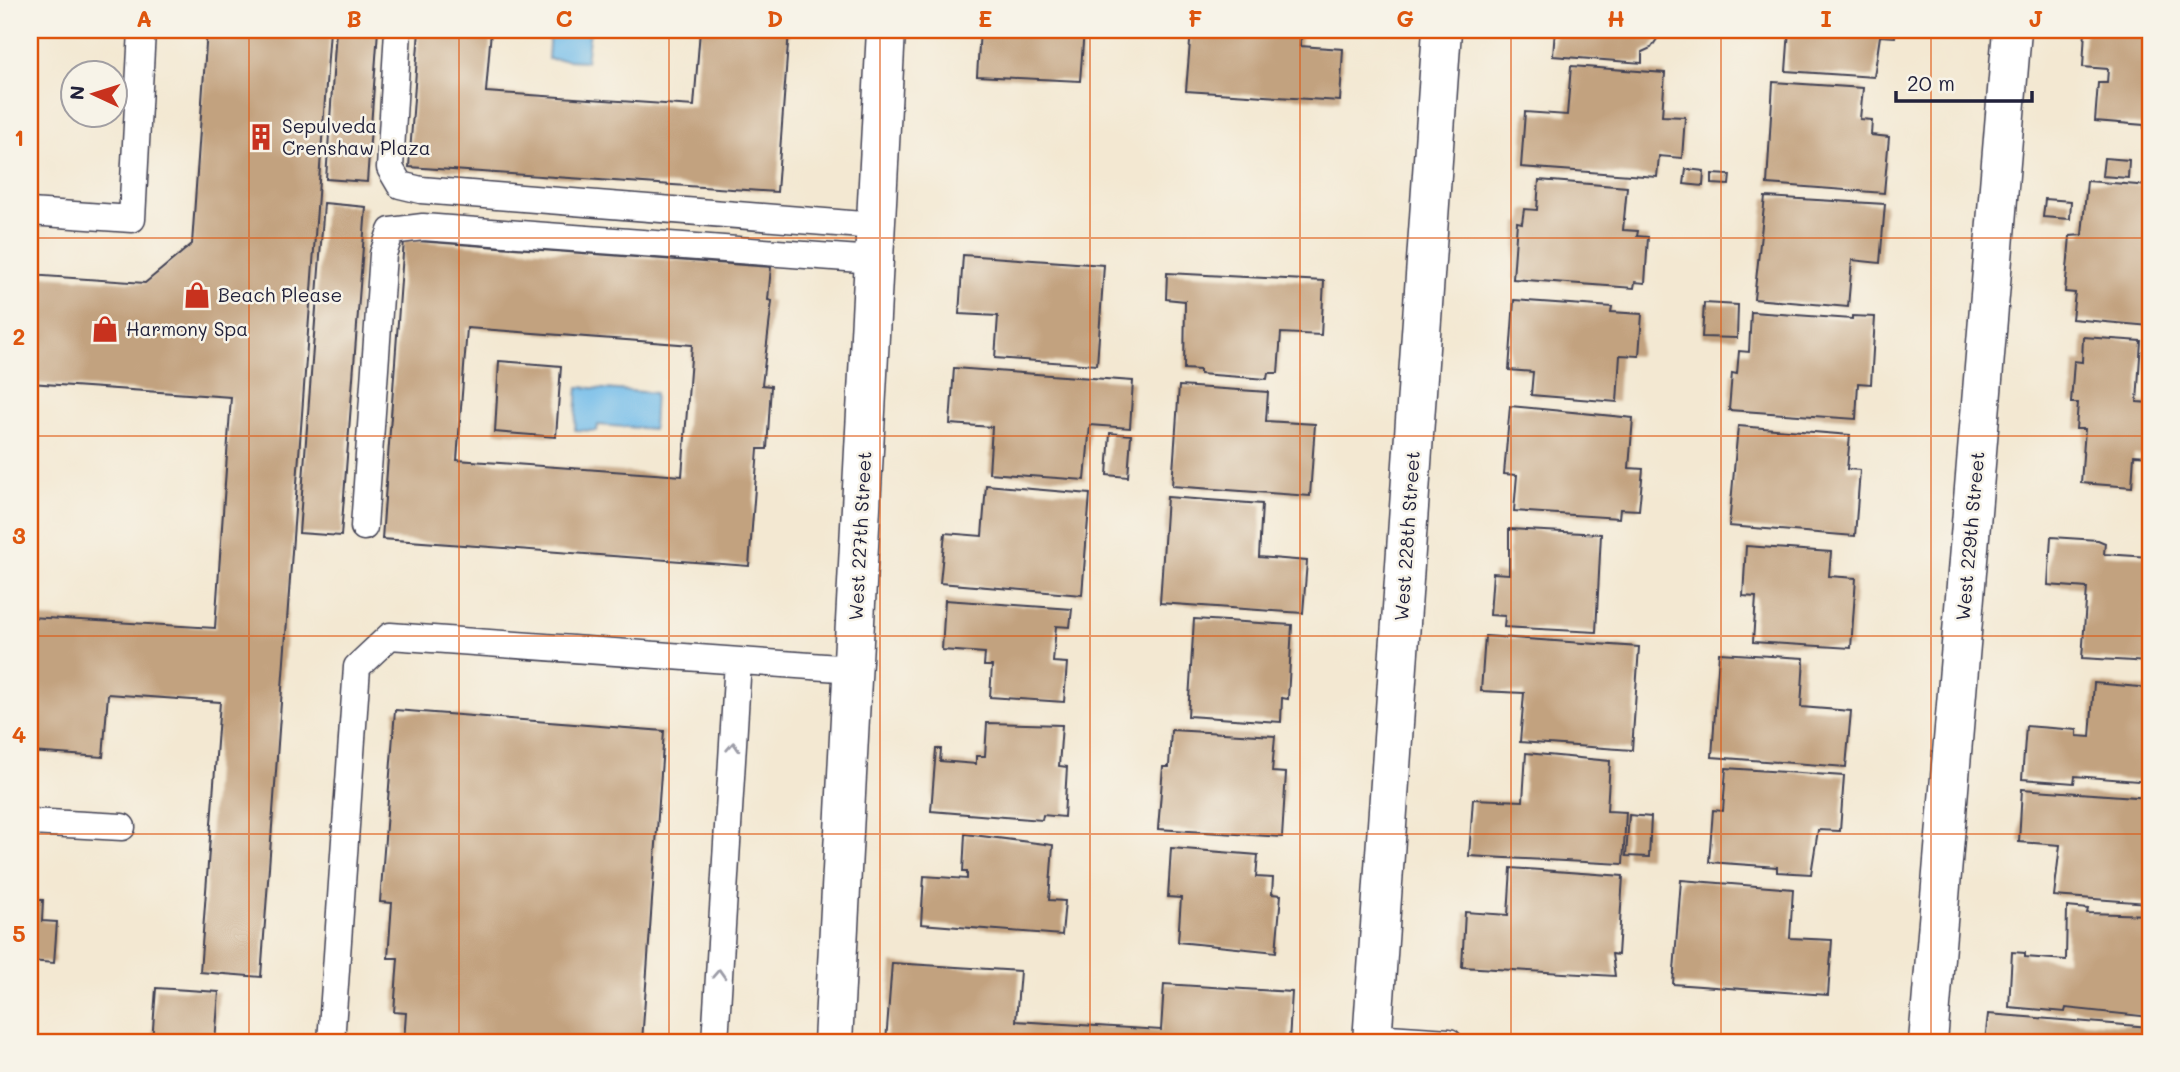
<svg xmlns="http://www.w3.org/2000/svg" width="2180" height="1072" font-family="Mali,sans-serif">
  <rect width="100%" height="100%" fill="#f7f3e8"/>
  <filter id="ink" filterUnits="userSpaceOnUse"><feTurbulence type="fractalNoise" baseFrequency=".0143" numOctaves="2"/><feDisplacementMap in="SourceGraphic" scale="14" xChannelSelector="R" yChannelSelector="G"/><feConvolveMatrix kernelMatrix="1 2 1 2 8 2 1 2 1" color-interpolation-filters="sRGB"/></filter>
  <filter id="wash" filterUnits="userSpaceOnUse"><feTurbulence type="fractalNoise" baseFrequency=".00686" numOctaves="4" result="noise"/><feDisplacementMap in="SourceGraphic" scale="28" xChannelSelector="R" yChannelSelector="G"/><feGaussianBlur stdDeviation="1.57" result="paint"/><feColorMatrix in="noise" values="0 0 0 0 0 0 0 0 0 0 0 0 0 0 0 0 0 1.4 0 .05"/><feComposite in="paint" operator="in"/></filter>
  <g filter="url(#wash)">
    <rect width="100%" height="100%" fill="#f3e8d2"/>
    <!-- water -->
    <path fill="#71bcea" stroke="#4a6f92" stroke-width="2" d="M550,30H590L586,61L548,59Z
      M578,387L655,393L653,429L598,425L597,431L575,430Z"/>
    <g id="blocks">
      <!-- building -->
      <path fill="#c2a27f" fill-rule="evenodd" d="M207,30H330L261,977L200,972L220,702L108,694L103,757L30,752V617L215,628L231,397L30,383V275L145,283L192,244Z
        M336,30H378L367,182L326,179Z
        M419,30H491L486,92L694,106L700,30H789L777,192L409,167Z
        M980,30H1084L1080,81L977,76Z
        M1191,30H1302L1300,46L1343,49L1340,101L1186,91Z
        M1555,30H1663L1651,48L1642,52V63L1553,56Z
        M1789,30H1896L1895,37L1880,36L1874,77L1786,71Z
        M2085,30H2150V131L2144,130V125L2095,121L2098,83H2107L2108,69L2083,67Z
        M1571,66L1665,73L1662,116L1685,117L1682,158L1659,156L1657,177L1521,167L1525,112L1567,115Z
        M1773,82L1863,88L1860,119L1872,120L1871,135L1889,137L1884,193L1767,184Z
        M2104,158L2129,160L2128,178L2102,176Z
        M1686,169L1704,171L1703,186L1684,184Z
        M1712,174L1730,175L1729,185L1712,184Z
        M1539,180L1627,187L1623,230L1638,231L1637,236L1648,237L1645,283L1635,282L1634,288L1513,279L1517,222L1522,223L1524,209L1537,210Z
        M2087,181L2150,186V326L2072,319L2075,293L2065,292L2070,236L2082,235Z
        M1765,197L1885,204L1880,263L1852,260L1848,307L1754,299Z
        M2045,199L2071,201L2070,219L2043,217Z
        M324,203L366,207L341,536L299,533Z
        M404,240L771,267L768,300L772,301L762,385L771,386L767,449H758L749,566L382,539ZM467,328L692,345L682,476L457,460Z
        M963,255L1104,265L1097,365L995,358L998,316L959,314Z
        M1167,273L1324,281L1321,335L1281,333L1278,373H1268L1267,379L1200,374V370L1184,369L1185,301L1166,299Z
        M1514,300L1612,307L1611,312L1642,314L1639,356L1620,355L1617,402L1531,395L1533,372L1509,370Z
        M1704,303L1738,305L1737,338L1702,337Z
        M1751,312L1852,319V316L1875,317L1871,384L1858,383L1856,419L1729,410L1732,373L1737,374L1739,351L1749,352Z
        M2083,337L2141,341L2137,402L2150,403V456L2134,455L2132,487L2081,483L2085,429H2076L2078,403H2071L2074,361L2082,362Z
        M499,361L561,366L556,437L495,432Z
        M954,368L1133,381L1130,428L1090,425L1085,480L989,473L992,427L950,424Z
        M1179,386L1268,392L1266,421L1315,424L1310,496L1172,486Z
        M1510,406L1633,418L1629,468L1643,469L1639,510L1620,509L1619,518L1514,511L1517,475L1504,474Z
        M1738,426L1850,435L1847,469L1860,470L1855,536L1729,526Z
        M1110,433L1131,435L1128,477L1107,475Z
        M986,485L1090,494L1082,595L940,583L945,533L982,536Z
        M1167,497L1262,504L1259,557L1307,561L1303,613L1160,603Z
        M1509,529L1601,534L1596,632L1504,627L1505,616L1490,615L1493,573L1509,574Z
        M2051,537L2098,540L2105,543L2104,554L2150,557L2149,662L2082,658L2087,588L2048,585Z
        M1746,546L1831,552L1829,576L1856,578L1851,648L1753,642L1756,597L1743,596Z
        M945,600L1072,609L1070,627L1056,626L1053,662L1067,663L1064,702L990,697L992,666H984L985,653L942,650Z
        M1194,619L1292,625L1288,699L1282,698L1281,722L1188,716Z
        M1485,636L1639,647L1632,750L1520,742L1524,693L1481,691Z
        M1719,653L1804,658L1801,707L1851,711L1846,767L1712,757Z
        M2094,683L2150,688V782L2075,776L2074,783L2022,779L2026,726L2077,730V736L2090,737Z
        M395,710L664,731L642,1042H404L406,1013L394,1012L398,958H388L392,903L380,902Z
        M987,723L1062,725L1059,766L1067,767L1064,817L1043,815L1042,820L931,811L936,749H941L940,761L976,764V756H985Z
        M1171,730L1275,736L1272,772L1286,773L1282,837L1158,829L1163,767H1169Z
        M1526,753L1610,761L1607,811L1626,812L1623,864L1469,856L1473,799L1523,801Z
        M1726,768L1844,776L1840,831L1818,830L1811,874L1777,872V867L1709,862L1713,810L1723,811Z
        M2022,789L2150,798L2148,903L2054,896L2060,845L2019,842Z
        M1629,815L1651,817L1649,857L1626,856Z
        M965,834L1053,845L1049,900L1065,901L1062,935L921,924L924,876L967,879V872H963Z
        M1171,848L1258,855L1256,877L1273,878L1272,894L1281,895L1276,952L1178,942L1181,898L1168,897Z
        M1511,868L1623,876L1618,955L1612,954L1615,976L1462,967L1465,912L1508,915Z
        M1681,880L1793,889L1790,938L1832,940L1828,995L1673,984Z
        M30,900H43L42,921L57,922L54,963L30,961Z
        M2067,907L2088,909L2087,913L2150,915V1017L2066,1008L2065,1012L2009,1007L2012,952L2025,953V957L2066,960Z
        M892,963L1020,971L1016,1021L1161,1030L1164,984L1292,992L1289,1042H886Z
        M156,988L219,992L215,1042H152Z
        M1988,1014L2150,1027V1042H1985Z"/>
    </g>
  </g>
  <g filter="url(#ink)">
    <use href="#blocks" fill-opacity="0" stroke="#414052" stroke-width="2"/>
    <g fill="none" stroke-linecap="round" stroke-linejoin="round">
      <defs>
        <path id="lane" d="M398,30L390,168L400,185L421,190L875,226
          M30,212L132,219L142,30
          M364,527L383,254L391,231L423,227L874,260
          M30,822L122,827
          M1373,1037L1449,1042
          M331,1042L357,667L390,636L853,669
          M715,1042L738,661"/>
        <path id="street" d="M833,1042L886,30
          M1372,1042L1442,30
          M1928,1042L2012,30"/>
      </defs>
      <!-- lane casing -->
      <use href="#lane" stroke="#414052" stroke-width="29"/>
      <!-- street casing -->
      <use href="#street" stroke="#414052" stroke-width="41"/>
      <!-- lane -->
      <use href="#lane" stroke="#fff" stroke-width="26"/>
      <!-- street -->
      <use href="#street" stroke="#fff" stroke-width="38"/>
    </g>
    <!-- one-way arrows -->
    <defs><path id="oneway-chevron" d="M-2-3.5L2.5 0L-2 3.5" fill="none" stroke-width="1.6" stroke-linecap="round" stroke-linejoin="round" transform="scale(1.75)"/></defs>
    <g stroke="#9c9ca7">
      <use href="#oneway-chevron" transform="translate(733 747) rotate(-87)"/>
      <use href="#oneway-chevron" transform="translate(719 974) rotate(-87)"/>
    </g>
  </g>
  <!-- grid -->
  <path fill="none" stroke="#de560e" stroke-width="2" stroke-opacity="0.55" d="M249,30V1042M459,30V1042M669,30V1042M880,30V1042M1090,30V1042M1300,30V1042M1511,30V1042M1721,30V1042M1931,30V1042M30,238H2150M30,436H2150M30,636H2150M30,834H2150"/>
  <!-- icons -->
  <defs>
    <symbol id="building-bare" viewBox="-9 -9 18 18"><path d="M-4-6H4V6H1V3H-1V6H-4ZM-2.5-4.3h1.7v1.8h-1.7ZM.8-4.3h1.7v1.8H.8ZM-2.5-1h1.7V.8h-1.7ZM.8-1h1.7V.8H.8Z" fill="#c8321e" stroke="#f7f3e8" stroke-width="2.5" paint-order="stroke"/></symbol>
    <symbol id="shop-bare" viewBox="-9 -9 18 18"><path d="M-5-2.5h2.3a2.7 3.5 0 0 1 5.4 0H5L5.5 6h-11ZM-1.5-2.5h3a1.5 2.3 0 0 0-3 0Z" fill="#c8321e" stroke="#f7f3e8" stroke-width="2.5" paint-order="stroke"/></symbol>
  </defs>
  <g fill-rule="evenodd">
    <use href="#building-bare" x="242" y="118" width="38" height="38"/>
    <use href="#shop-bare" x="178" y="276" width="38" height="38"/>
    <use href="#shop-bare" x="86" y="310" width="38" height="38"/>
  </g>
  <g text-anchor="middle" stroke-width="5" stroke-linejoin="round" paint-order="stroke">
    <!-- poi labels -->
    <g font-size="19" fill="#22223b" stroke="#f7f3e8" text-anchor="start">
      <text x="282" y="133">Sepulveda<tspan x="282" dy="22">Crenshaw Plaza</tspan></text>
      <text x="218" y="302">Beach Please</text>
      <text x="126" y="336">Harmony Spa</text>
    </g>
    <!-- street labels -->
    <g font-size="19" fill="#22223b" stroke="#f7f3e8">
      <text transform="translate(860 536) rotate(-87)" y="7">West 227th Street</text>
      <text transform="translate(1407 536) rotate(-86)" y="7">West 228th Street</text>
      <text transform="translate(1970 536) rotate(-85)" y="7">West 229th Street</text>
    </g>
  </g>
  <!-- margin -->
  <rect width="2180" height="1072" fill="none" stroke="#f7f3e8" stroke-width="77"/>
  <!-- north arrow -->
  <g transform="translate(94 94) rotate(274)"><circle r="33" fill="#f7f3e8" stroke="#a29fa3" stroke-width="2"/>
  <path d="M0-5L12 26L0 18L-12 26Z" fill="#c8321e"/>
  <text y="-10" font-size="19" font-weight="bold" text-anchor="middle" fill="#22223b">N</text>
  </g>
  <!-- scale -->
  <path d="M1896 91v10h136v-10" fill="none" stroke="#22223b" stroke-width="3.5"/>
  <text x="1907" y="91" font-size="21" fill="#22223b" stroke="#f7f3e8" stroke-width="5" paint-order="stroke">20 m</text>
  <rect x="38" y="38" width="2104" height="996" fill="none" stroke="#de560e" stroke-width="2.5"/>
  <g font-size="23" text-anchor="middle" font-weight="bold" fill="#de560e">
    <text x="144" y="27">A</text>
    <text x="354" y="27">B</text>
    <text x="564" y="27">C</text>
    <text x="775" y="27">D</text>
    <text x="985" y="27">E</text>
    <text x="1195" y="27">F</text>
    <text x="1405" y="27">G</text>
    <text x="1616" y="27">H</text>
    <text x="1826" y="27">I</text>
    <text x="2036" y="27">J</text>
    <text x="19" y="146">1</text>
    <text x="19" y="345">2</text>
    <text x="19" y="544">3</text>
    <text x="19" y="743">4</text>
    <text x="19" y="942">5</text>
  </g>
</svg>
